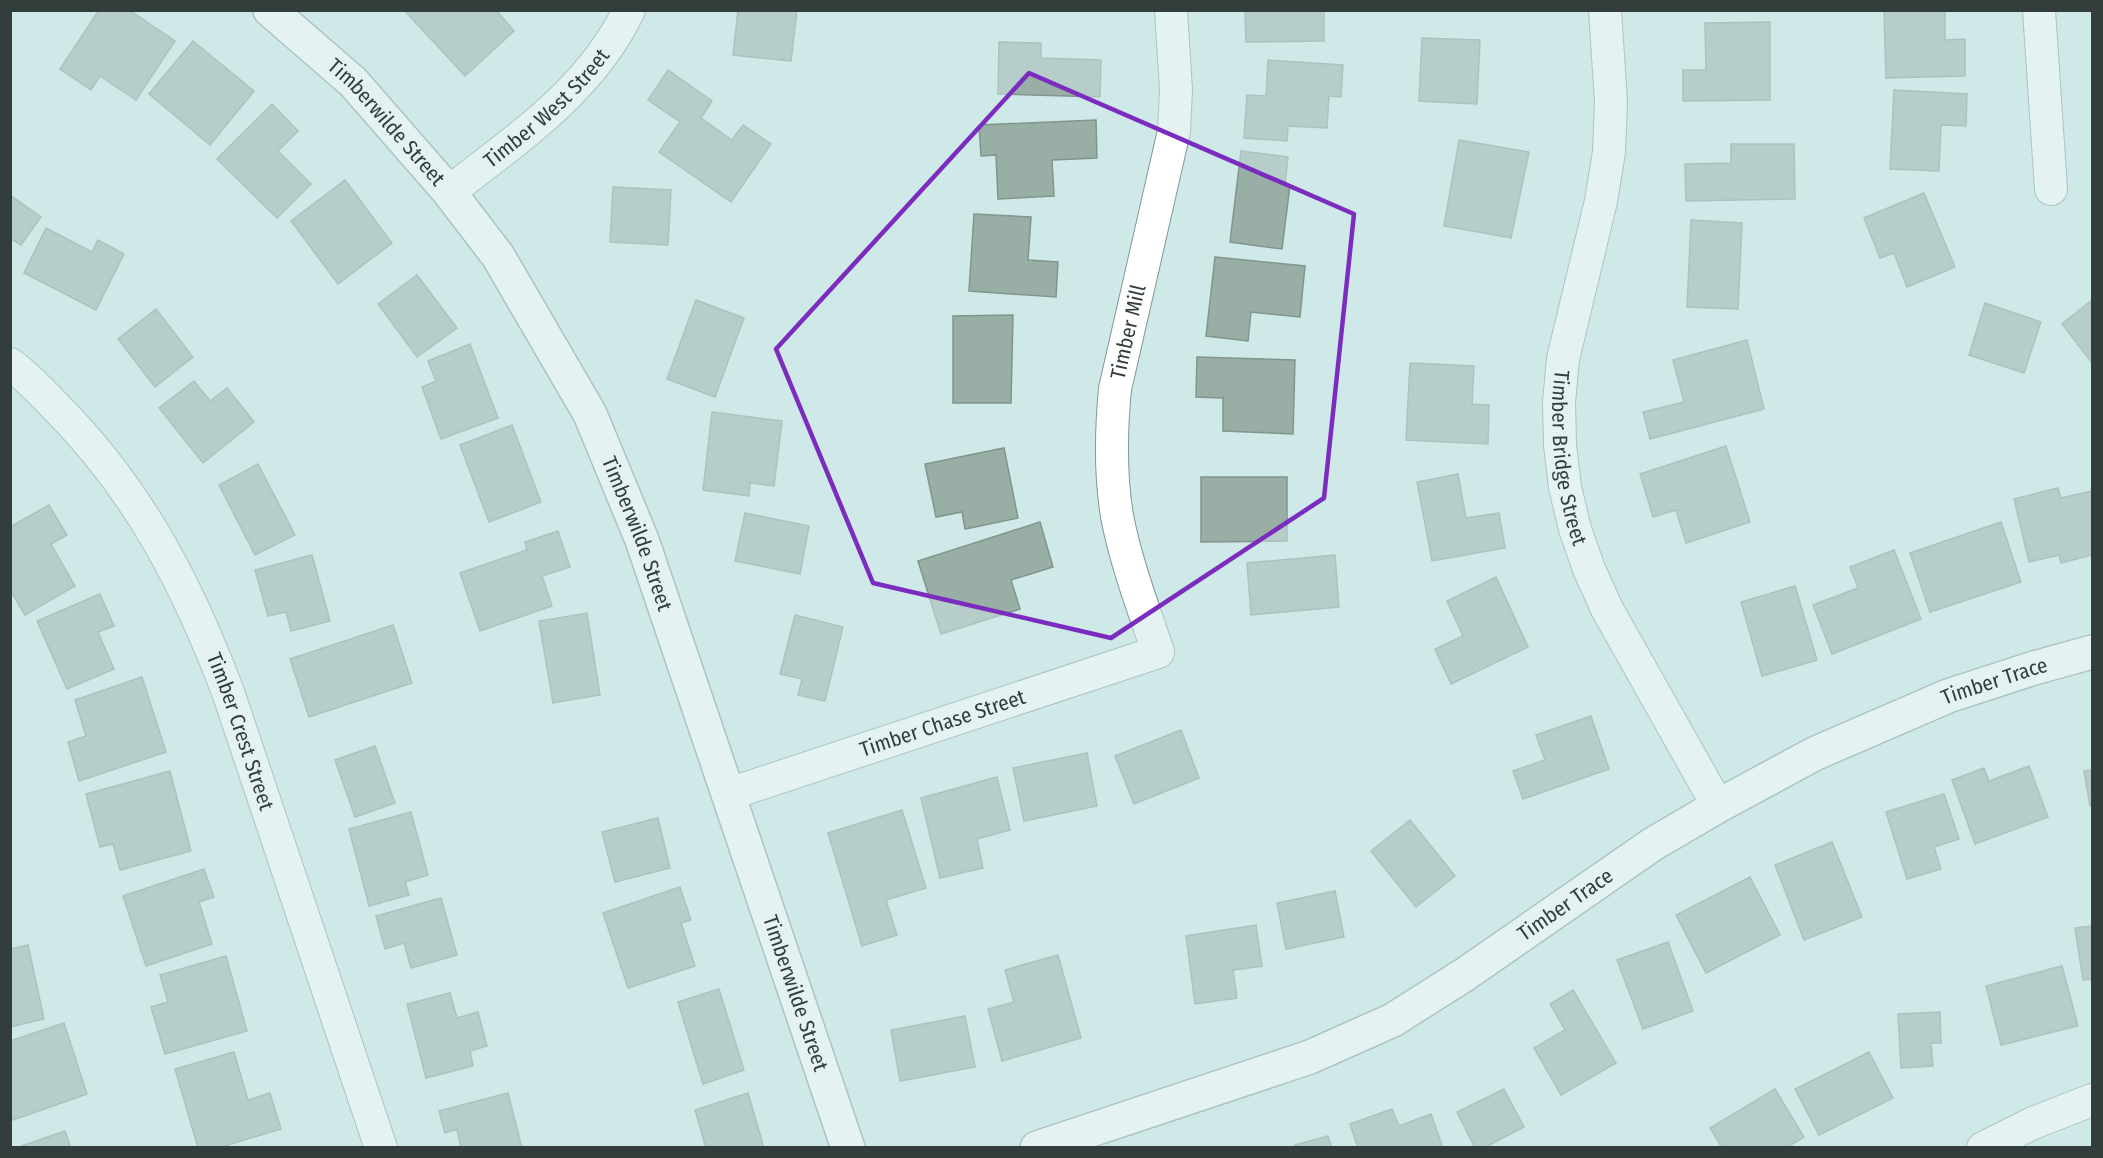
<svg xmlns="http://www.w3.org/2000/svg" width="2103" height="1158" font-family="'Fira Sans Condensed',sans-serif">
  <rect width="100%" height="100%" fill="#cfe8e8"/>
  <!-- building -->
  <path fill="#99aea5" stroke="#80958c" stroke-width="1.5" d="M99,10H129L175,41L136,100L100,76L91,90L60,69Z
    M404,10H496L514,31L465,76Z
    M738,10H797L791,61L733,55Z
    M1324,10V41L1246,42L1245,12Z
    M1884,10H1945V40L1965,39V76L1886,78Z
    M1770,22V100L1683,101V70H1706L1705,23Z
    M1422,38L1480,40L1477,104L1419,101Z
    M193,41L254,91L210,145L149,94Z
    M999,42L1041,43V58L1101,60L1100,97L998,94Z
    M1268,60L1343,65L1341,97L1329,96L1327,128L1288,126L1287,141L1244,138L1247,95L1266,96Z
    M668,70L712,101L701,118L732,140L743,125L771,144L731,202L659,152L680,122L648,100Z
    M1894,90L1967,94L1966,126L1941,125L1939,171L1890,169Z
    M272,104L298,131L278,151L311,184L277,218L217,159Z
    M1096,120L1097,158L1052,160L1054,196L998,199L996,155L981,156L979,125Z
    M1459,140L1529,152L1511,238L1444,226Z
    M1731,144H1794L1795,199L1686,201L1685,164L1731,163Z
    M1241,151L1288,157L1285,184L1290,185L1282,249L1230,242Z
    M345,180L392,243L338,284L291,221Z
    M613,187L671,190L668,245L610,242Z
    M1924,193L1955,267L1907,287L1894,253L1880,258L1864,218Z
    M10,195L41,217L21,245L10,238Z
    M974,214L1031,217L1028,260L1058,262L1056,297L969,291Z
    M1691,220L1742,223L1738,309L1687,307Z
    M46,228L92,252L98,240L124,254L96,310L24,273Z
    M1215,257L1305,266L1300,317L1251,312L1248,341L1206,336Z
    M417,275L457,328L417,357L378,304Z
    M696,300L744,318L715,397L667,379Z
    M2092,300V363L2062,324Z
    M1985,303L2041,322L2024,373L1969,355Z
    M156,309L193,357L155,387L118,339Z
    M1013,315L1011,403H953V316Z
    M1747,340L1764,409L1650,439L1643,412L1684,402L1673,360Z
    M470,344L498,418L441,439L422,387L436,381L428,361Z
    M1197,357L1295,360L1293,434L1223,431V398L1196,397Z
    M1410,363L1474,366L1472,404L1489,405L1488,444L1406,440Z
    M194,381L210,401L227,388L254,422L203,463L159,408Z
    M712,412L782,421L774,486L750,483L749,496L703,490Z
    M512,425L541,502L489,522L460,445Z
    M1726,446L1750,522L1686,543L1676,510L1653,517L1640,474Z
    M1004,448L1018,518L965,529L962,512L936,517L925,464Z
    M258,464L295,535L255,555L219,485Z
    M1458,474L1466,518L1499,513L1505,548L1432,561L1417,482Z
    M1201,477H1287V541L1201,542Z
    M2058,488L2061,498L2092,491V555L2061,563L2059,555L2029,562L2014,499Z
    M49,505L67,535L51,544L75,586L25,615L10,590V527Z
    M745,513L809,526L800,574L735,561Z
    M1040,522L1053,567L1011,580L1020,609L941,634L918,561Z
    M2001,522L2021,582L1930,612L1910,553Z
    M558,531L570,567L542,576L552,606L480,631L460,573L527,550L525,542Z
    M1894,550L1921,619L1832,654L1813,605L1858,588L1850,567Z
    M312,555L330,621L291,631L286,612L268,616L255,570Z
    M1335,555L1339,607L1251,615L1247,563Z
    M1496,577L1528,647L1451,684L1435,649L1463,636L1447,601Z
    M1795,586L1817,660L1762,676L1741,602Z
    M100,594L114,626L98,632L114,669L67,689L37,621Z
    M587,613L600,695L553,703L539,621Z
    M795,615L843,627L825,701L798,695L802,679L780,674Z
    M393,625L412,683L309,717L290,659Z
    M142,677L166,752L79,781L68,742L86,736L75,700Z
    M1591,716L1609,769L1523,799L1513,771L1545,760L1536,735Z
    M1181,730L1199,778L1134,804L1115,756Z
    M375,746L395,803L355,817L335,760Z
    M1087,753L1097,806L1024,821L1013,768Z
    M2029,766L2048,817L1975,844L1952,780L1984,768L1989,781Z
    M2092,770V806H2090L2084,771Z
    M170,771L191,851L120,870L113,844L100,847L86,794Z
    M997,777L1010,830L977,839L983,868L940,878L921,798Z
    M1944,794L1959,839L1934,847L1941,869L1907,879L1886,812Z
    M902,810L926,888L886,900L897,935L862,946L828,833Z
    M411,812L428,875L405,882L409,895L369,906L349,829Z
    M658,818L670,868L615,882L602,832Z
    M1410,820L1455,876L1416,907L1371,851Z
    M1832,842L1862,917L1804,940L1775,865Z
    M204,869L214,897L199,902L212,944L146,966L123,896Z
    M1750,877L1780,935L1706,973L1676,915Z
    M680,887L691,920L681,923L695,966L628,988L603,913Z
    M1335,891L1344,937L1286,949L1277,903Z
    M441,898L457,955L411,968L404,943L385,949L376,916Z
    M1256,925L1262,966L1233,970L1237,998L1195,1004L1186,936Z
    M2092,926V979L2083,980L2075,928Z
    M1668,942L1693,1011L1643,1029L1617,960Z
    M28,945L44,1019L10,1027V949Z
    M1058,955L1081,1038L1002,1061L988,1009L1014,1002L1005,970Z
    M226,956L247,1031L165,1054L151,1007L168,1002L160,975Z
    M2062,966L2078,1026L2001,1045L1986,986Z
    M719,989L744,1070L703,1084L678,1002Z
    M1573,990L1616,1063L1561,1095L1534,1048L1565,1030L1550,1004Z
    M450,993L457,1018L478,1012L487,1046L470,1051L473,1066L426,1078L407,1004Z
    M1940,1012L1941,1043H1931L1933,1066L1901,1068L1898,1014Z
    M965,1016L975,1067L900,1081L891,1030Z
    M64,1023L87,1094L13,1120L10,1113V1041Z
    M234,1052L248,1100L270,1093L281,1129L218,1148H198L175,1069Z
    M1869,1052L1893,1098L1819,1135L1795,1089Z
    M1504,1089L1524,1127L1484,1148H1475L1457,1112Z
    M1775,1089L1804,1137L1786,1148H1722L1710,1128Z
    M508,1093L522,1148H461L457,1129L445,1133L439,1111Z
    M748,1093L764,1148H706L695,1110Z
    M1392,1109L1399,1126L1431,1114L1443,1148H1358L1350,1124Z
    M65,1131L71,1148H16Z
    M1328,1136L1332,1148H1295V1145Z"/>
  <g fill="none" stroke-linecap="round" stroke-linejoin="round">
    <defs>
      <g id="minor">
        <path id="s1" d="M1605,10L1611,102L1609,152L1601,201L1563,359L1559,402L1560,445L1565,487L1575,529L1589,569L1607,609L1718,806"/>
        <path d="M2039,10L2051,189"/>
        <path id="s2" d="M449,192C517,139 591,90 629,10"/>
        <path id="s3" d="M10,364C28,377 42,393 57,408C139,491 187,584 228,692L381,1148"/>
        <path id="s4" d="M729,794L1158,652C1143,607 1126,563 1117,516C1110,474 1111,431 1115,389L1174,131L1176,90L1171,10"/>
        <path d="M1983,1148L2033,1123L2092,1100"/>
      </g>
      <g id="tertiary">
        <path id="s5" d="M270,10L353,82L449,192L498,256L590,414L642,540L848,1148"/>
        <path id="s6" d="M1037,1148L1310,1057L1393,1020L1464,975L1653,844L1718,806L1814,754L1948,696L2034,668L2092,652"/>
      </g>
    </defs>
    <!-- minor casing -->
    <use href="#minor" stroke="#809897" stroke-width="34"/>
    <!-- tertiary casing -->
    <use href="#tertiary" stroke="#809897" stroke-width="36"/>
    <!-- minor -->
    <use href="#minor" stroke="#fff" stroke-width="32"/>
    <!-- tertiary -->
    <use href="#tertiary" stroke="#fff" stroke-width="33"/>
  </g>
  <!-- marked area -->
  <path d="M0 0H2103V1158H0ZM1029,73L1354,214L1324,498L1111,638L873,583L776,349Z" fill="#cfe8e8" fill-opacity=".55" fill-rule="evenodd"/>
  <path fill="none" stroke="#7b2cbf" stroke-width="4.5" stroke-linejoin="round" d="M1029,73L1354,214L1324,498L1111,638L873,583L776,349Z"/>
  <g text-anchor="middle" stroke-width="4.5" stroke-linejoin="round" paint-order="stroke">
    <!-- street labels -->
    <g font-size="21" fill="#323d3c" stroke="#dcf6f5">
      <text dy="7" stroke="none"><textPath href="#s2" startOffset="129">Timber West Street</textPath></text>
      <text dy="7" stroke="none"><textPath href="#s5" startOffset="162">Timberwilde Street</textPath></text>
      <text dy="7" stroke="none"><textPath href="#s4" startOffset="780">Timber Mill</textPath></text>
      <text dy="7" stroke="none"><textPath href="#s1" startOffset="454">Timber Bridge Street</textPath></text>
      <text dy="7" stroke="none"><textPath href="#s5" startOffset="648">Timberwilde Street</textPath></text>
      <text dy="7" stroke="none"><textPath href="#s6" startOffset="1072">Timber Trace</textPath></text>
      <text dy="7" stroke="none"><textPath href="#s4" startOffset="225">Timber Chase Street</textPath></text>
      <text dy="7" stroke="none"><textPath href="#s3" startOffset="440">Timber Crest Street</textPath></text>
      <text dy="7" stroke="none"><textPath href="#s6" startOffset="586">Timber Trace</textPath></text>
      <text dy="7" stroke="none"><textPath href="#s5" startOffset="1134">Timberwilde Street</textPath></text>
    </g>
  </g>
  <!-- border -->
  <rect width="2103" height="1158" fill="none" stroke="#323d3c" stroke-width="24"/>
</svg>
